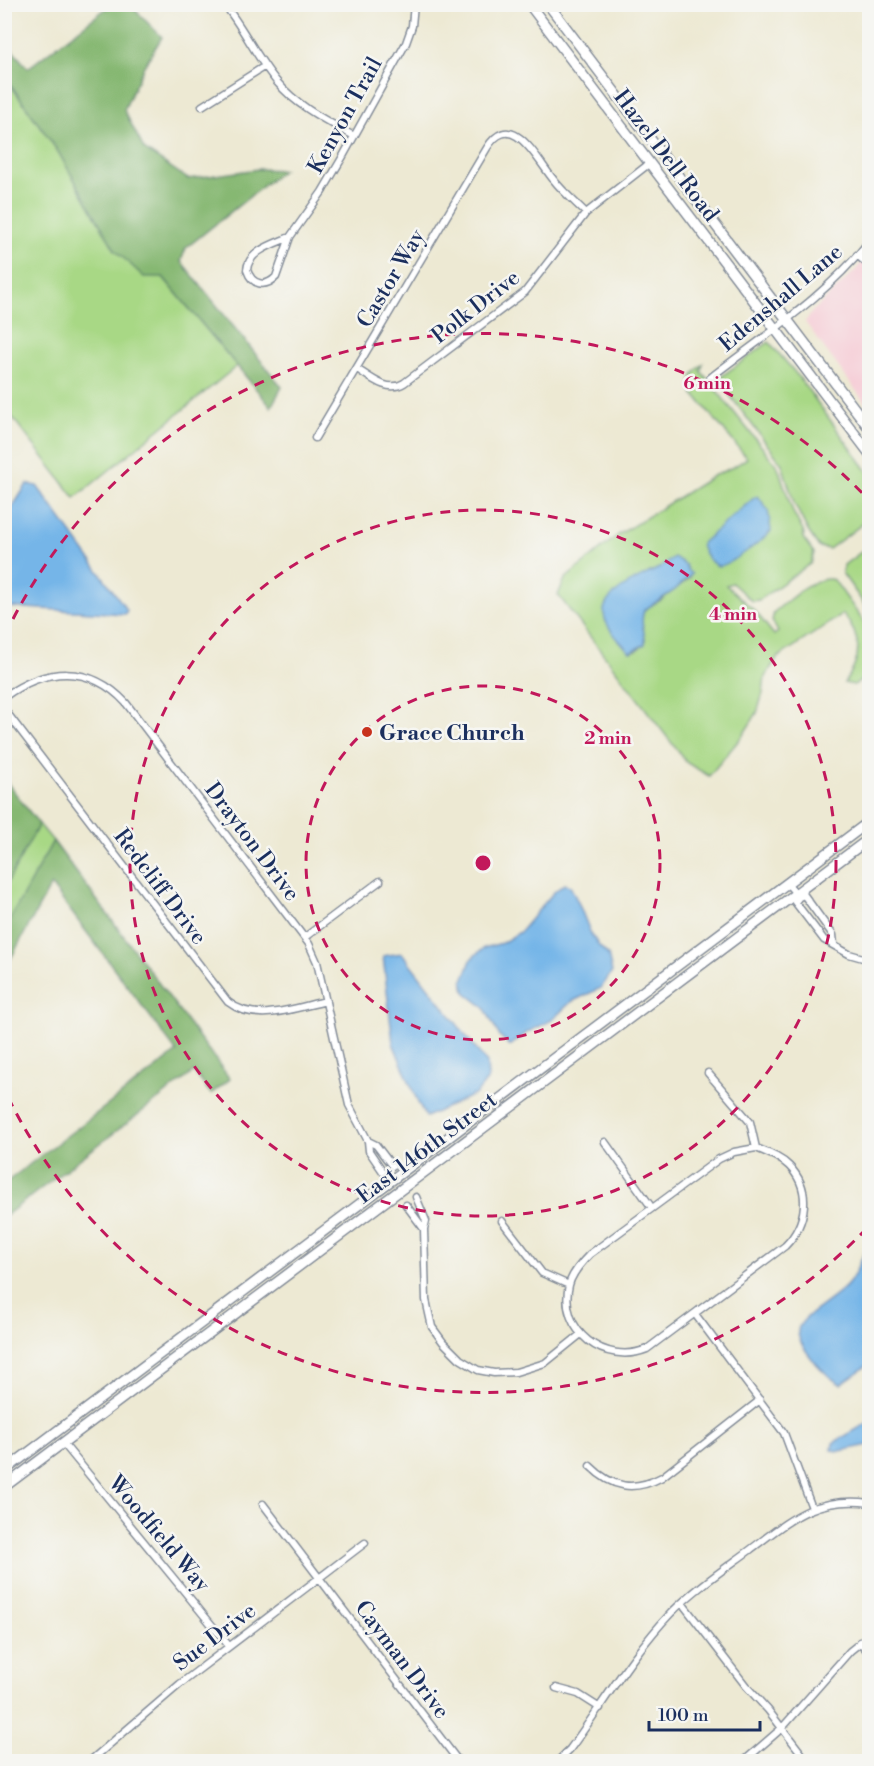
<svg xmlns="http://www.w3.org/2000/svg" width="874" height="1766" font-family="'Libre Bodoni',serif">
  <rect width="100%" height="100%" fill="#f6f6f2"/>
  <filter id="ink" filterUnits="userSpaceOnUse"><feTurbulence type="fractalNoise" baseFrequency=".0167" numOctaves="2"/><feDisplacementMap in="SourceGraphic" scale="12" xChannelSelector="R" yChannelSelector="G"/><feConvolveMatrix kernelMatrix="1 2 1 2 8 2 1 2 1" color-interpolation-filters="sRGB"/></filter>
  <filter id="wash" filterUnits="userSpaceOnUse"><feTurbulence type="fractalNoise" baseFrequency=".008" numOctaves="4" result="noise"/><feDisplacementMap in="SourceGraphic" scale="24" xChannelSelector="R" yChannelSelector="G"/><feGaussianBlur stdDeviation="1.35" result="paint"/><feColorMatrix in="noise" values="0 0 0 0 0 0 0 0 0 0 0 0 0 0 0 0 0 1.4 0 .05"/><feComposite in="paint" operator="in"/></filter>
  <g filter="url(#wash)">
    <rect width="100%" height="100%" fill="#ede9d3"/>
    <!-- built -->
    <path fill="#f6cfd8" d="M869,254V408L805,322L812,312L854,272Z"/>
    <!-- green -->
    <path fill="#a8d885" stroke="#628472" stroke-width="1.5" fill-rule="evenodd" d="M5,77L57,150L237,366L75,498L5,408Z
      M769,342L798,376L869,473V519L829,549L819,547L808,531L794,503L782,464L722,385V376Z
      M703,364L701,371L778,467L793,512L804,533L803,538L814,553L811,563L759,600L752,601L732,583L726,585L755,611L774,635L778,632L772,621L774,612C788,601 816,573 834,580L869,629V675L854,685L844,683C863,659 862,637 843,614L777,658L765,677L763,693L757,713L743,735L709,776L687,763L558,595L565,579L618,535L713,476L735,466L747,458L693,393C688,379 693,373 703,364ZM674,557L686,565L690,578L661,600L643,610C639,624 645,631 645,643L637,650L630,652L606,622L648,573L660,568Z
      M869,546V611L842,573L844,565Z
      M39,824L53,841L5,929V887Z"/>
    <!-- forest -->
    <path fill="#86b872" stroke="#507468" stroke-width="1.5" d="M112,4L130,5L162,37L144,66L124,110L144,149L188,179L258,169L283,170L186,248L181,261L282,387L271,407L163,277H144L115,250L57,150L5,77V42L28,68Z
      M5,780L39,824L5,887Z
      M53,841L230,1079L211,1094L194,1072L5,1216V1183L177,1052L51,885L5,969V928Z"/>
    <!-- water -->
    <path fill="#74b5e8" stroke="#4872a3" stroke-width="1.5" d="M27,484L37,486L127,610L125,614L8,607L4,602L5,519Z
      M758,496L768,510L771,531C765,539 728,566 719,566C711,565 703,552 701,545L702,543L754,498Z
      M674,557L686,565L688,571L692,574L675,590L644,610C639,626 646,631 645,644L630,652C621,643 605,627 604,614C601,593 644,576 659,568C664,565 669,561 674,557Z
      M564,884L570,886L578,902L591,934L599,946L608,955L612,972L601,988L571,1002L552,1020L528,1032L510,1046L499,1035L484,1007L465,992L463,980L472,958L484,948L502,943L520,932L553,893Z
      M402,953L487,1063L488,1079L476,1094L426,1117L419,1105L393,1043L383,956Z
      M869,1242V1364L841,1384C828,1379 792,1342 799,1327C805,1314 837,1298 848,1284C858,1272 862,1255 869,1242Z
      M869,1422V1445L840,1451L832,1450L833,1443Z"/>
  </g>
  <g filter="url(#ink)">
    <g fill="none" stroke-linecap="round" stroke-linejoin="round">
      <defs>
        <path id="street" d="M224,4C244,29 257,58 277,82C298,107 327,121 354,136
          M202,106L265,66
          M290,237C274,244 248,251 247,270C252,285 265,288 276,277L290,237L322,192L342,158L406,43L412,26L414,4
          M857,255L870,266
          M357,369C371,378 388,393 404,383L525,292L586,213L650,163
          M710,378C765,335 827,296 870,240
          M315,438L487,148C512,107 537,160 553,179C563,192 575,202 586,213
          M4,697C45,668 89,663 126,703L309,944L317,962L349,1105L368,1141L369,1151L384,1173
          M4,709L228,1002C256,1024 294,1008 326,1001
          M787,883L799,897L804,895L833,935L834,944
          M799,897L795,902L824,940L849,954L870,960
          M305,937L380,881
          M708,1073L750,1122L756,1148
          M368,1141L376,1145L392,1166
          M605,1142L652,1208
          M756,1148C768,1153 780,1157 789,1166C812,1189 807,1224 785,1246L647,1349C605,1366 558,1331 569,1285C572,1273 581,1263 590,1254L719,1159L734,1152Z
          M406,1205L424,1229L426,1221L416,1197
          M502,1221L542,1273L569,1285
          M424,1229L426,1300L432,1327L443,1342L460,1359L478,1370L494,1373L516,1372L545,1363L581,1334
          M695,1314L784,1433L812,1508
          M63,1443L229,1646
          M590,1466C612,1488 634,1492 662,1477L760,1400
          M263,1504L459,1762
          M682,1603L746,1686L768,1710L808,1762
          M860,1642L870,1654
          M556,1688L578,1694L600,1708
          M89,1762L180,1684L365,1543
          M557,1762L570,1749C603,1704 632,1654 671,1613C695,1589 723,1570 750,1550C791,1519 815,1496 870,1503
          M743,1762L782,1728L850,1651L870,1635"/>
        <path id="secondary" d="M529,4L870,454
          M548,4L870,429"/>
        <path id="primary" d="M4,1471L870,821
          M4,1487L870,838"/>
      </defs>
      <!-- street casing -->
      <use href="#street" stroke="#848c98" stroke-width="9"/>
      <!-- secondary casing -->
      <use href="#secondary" stroke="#848c98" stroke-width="12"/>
      <!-- primary casing -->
      <use href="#primary" stroke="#848c98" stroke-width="12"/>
      <!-- street -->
      <use href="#street" stroke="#fff" stroke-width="6"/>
      <!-- secondary -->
      <use href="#secondary" stroke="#fff" stroke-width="9"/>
      <!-- primary -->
      <use href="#primary" stroke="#fff" stroke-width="9"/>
    </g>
  </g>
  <!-- distance rings -->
  <g fill="none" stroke="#c2185b" stroke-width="3" stroke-dasharray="10 8">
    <circle cx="483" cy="863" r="177"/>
    <circle cx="483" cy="863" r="353"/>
    <path d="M867 1228A530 530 0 0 1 5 1091M5 635A530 530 0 0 1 867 498"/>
  </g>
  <!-- markers -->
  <circle fill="#c8321e" stroke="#f6f6f2" stroke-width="2" cx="367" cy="732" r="6"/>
  <g text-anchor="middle" stroke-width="5" stroke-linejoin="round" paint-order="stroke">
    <!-- street labels -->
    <g font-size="22" fill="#1b2f5e" stroke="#f6f6f2">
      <text transform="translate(344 115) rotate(-61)" y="8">Kenyon Trail</text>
      <text transform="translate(667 155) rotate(53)" y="8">Hazel Dell Road</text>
      <text transform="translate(390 278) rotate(-59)" y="8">Castor Way</text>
      <text transform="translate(780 297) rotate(-40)" y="8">Edenshall Lane</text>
      <text transform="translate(475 306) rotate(-38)" y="8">Polk Drive</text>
      <text transform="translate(253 841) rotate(53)" y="8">Drayton Drive</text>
      <text transform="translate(161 886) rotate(53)" y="8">Redcliff Drive</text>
      <text transform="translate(426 1147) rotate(-37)" y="8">East 146th Street</text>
      <text transform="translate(160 1533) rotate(50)" y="8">Woodfield Way</text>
      <text transform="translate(214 1636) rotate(-37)" y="8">Sue Drive</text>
      <text transform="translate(403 1659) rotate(53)" y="8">Cayman Drive</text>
    </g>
    <!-- poi labels -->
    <g font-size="22" font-weight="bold" fill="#1b2f5e" stroke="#f6f6f2" text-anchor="start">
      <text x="379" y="740">Grace Church</text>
    </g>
  </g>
  <circle cx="483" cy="863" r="9" fill="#c2185b" stroke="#f6f6f2" stroke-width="3"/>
  <g font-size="18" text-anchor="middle" font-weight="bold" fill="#c2185b" stroke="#f6f6f2" stroke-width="5" stroke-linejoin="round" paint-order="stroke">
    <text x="707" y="389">6 min</text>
    <text x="733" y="620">4 min</text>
    <text x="608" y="744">2 min</text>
  </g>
  <!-- margin -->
  <rect width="874" height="1766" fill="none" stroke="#f6f6f2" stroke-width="24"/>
  <!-- scale -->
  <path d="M649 1721v9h111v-9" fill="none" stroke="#1b2f5e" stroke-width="3"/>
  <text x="658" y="1721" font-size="18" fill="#1b2f5e" stroke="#f6f6f2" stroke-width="4.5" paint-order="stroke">100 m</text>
</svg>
